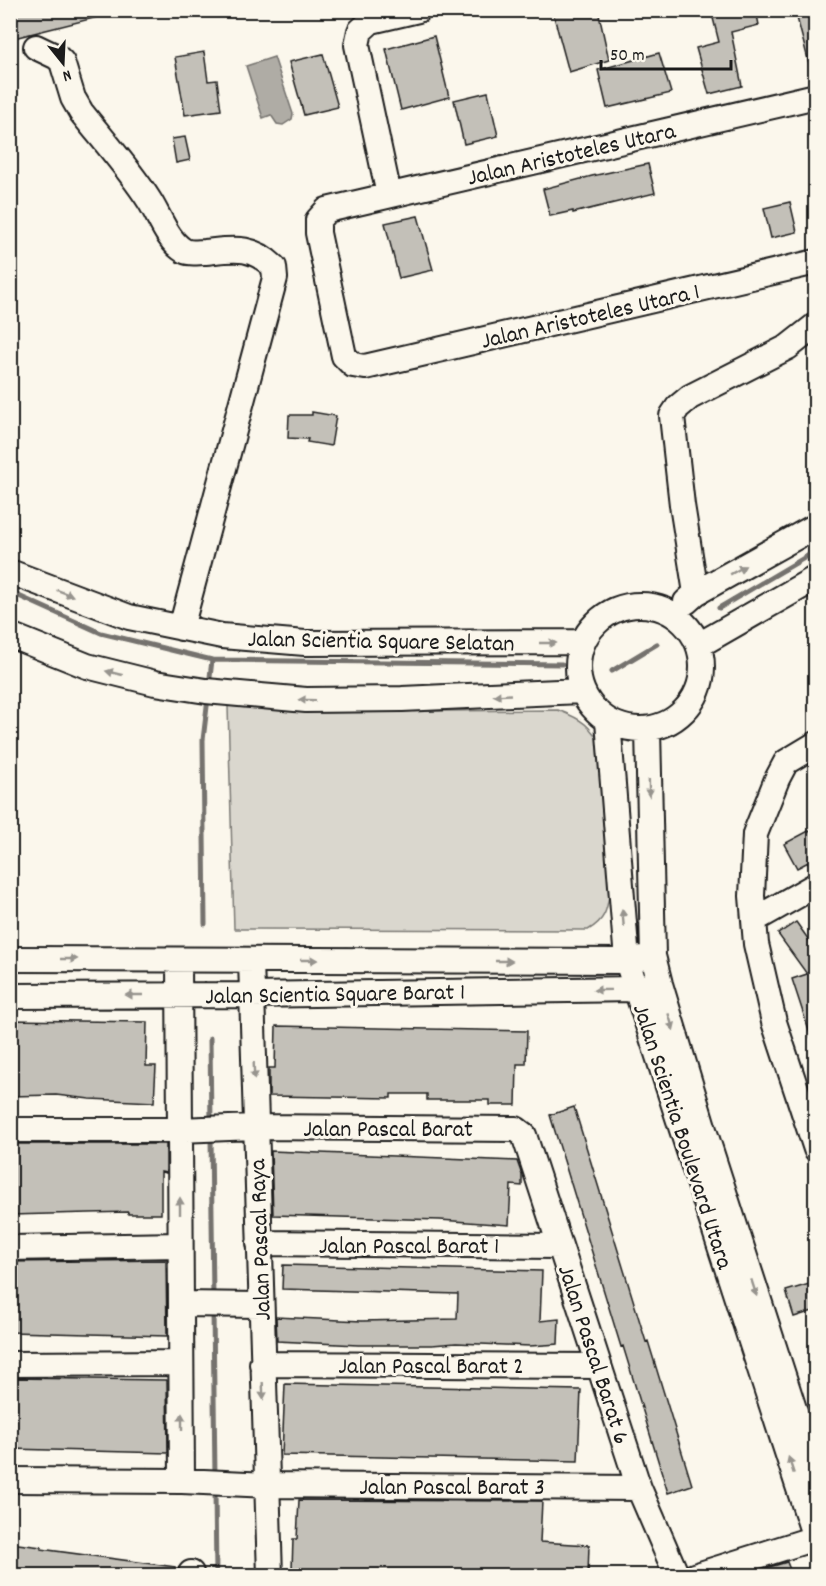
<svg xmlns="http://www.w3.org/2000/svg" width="826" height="1586" font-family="Dekko,sans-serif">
  <rect width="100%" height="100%" fill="#fbf7ec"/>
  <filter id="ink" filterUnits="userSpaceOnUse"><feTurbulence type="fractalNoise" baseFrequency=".0167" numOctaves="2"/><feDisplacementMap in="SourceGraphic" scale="12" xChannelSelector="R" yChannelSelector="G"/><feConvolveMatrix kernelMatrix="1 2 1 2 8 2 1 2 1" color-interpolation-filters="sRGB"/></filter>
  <g filter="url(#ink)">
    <!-- green -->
    <path fill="#dad7ce" stroke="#7b7a75" stroke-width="1.5" d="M228,706L339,712L558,710C584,720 589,725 604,748L610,890C607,909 606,920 588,930L234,929Z"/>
    <!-- water -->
    <path fill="#afaca5" stroke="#74726e" stroke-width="1.5" d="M274,57L293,114L292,119L283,125L277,124L271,115L263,118L246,66Z"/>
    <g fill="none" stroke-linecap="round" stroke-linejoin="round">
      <!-- stream -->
      <path stroke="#74726e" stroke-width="5" d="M10,592L101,633L212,660L562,664
        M719,608L816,551
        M612,671L657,644
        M209,686L212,660
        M205,924L203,740L208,698
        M210,1038L211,1124
        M211,1136L213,1298
        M213,1310L215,1478
        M215,1490L216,1576"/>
    </g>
    <!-- building -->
    <path fill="#c3c0b8" stroke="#1c1c1c" stroke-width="1.5" d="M10,10H102V16L10,39Z
      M562,10H598L609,60L569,72L553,13Z
      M711,10H756L759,25L731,32L742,86L709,94L696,48L719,42Z
      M795,10H816V71H811Z
      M434,36L449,97L401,110L386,49Z
      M204,52L208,81L217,80L221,110L185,115L175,57Z
      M659,53L671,93L607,108L598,70Z
      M323,54L338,107L304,115L289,62Z
      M488,92L498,136L464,144L454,100Z
      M185,137L190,160L176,163L172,139Z
      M648,164L655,193L573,213V211L550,216L543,189L592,176Z
      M790,202L797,232L771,238L764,208Z
      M418,216L433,270L399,278L385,223Z
      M312,412L336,416L331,446L307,442L308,439L288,438L289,415H312Z
      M816,827V858L797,868L784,844Z
      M796,922L816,950V1043H813L792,979L807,974L778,934Z
      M10,1020L147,1022L146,1066H156L154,1102L90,1099L56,1095L10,1096Z
      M276,1026L527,1031L526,1064H517L516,1105H490V1100H427V1094H391V1098L269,1096V1068H275Z
      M574,1107L646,1342L648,1341L692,1485L668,1493L623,1346L621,1347L550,1115Z
      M10,1144H166V1173L161,1172V1214H128V1212L10,1215Z
      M271,1151L517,1161L522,1175V1186L511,1185L509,1225L440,1220L273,1215Z
      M166,1260L167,1336L10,1332V1262Z
      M283,1265L542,1271L540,1321L559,1319L558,1344L530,1346L456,1343L432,1345H358L277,1341L276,1317L362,1321L457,1319L458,1294L282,1289Z
      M816,1282V1310L794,1317L786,1291Z
      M10,1378L167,1380L168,1453L10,1449Z
      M285,1384L581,1390L578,1461L282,1455Z
      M299,1500L542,1501L540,1542L589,1545L588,1575L292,1570L293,1539H297Z
      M10,1543L41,1547V1549L175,1567L174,1575H10Z
      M787,1562L792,1575H743Z"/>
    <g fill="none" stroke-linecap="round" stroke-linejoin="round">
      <defs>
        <path id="minor" d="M36,47L57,57L62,62L73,98L81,112C104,141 129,169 149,200C159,215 167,240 183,250C189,254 198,252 205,252C235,249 251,245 274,267L275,278L181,628
          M816,96L327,210L318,220V233L344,356L353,365L365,367L816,262
          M389,195L357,45L360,31L371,21L418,10
          M10,572L129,617L222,636L305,643L582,642
          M696,593L682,505L672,416L678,407L690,397L788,347L816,325
          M686,602L696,593L816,526
          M578 667a62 62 0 1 1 124 0a62 62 0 1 1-124 0Z
          M10,635L87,666L155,683L206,691L306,700L402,699L581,691
          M699,645L816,578
          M608,721L627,961L816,1541
          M648,729L653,956L660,984L705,1133L816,1477
          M816,744L786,762L777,779L755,834L752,896L756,944L774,1022L816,1149
          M754,920L816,885
          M10,959L627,961L641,958
          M179,960L182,1481
          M251,960L270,1576
          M10,996L252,995L636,989L648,986
          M10,1130H179L255,1127L516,1129L524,1135L639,1488L677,1576
          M259,1243L560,1246
          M10,1248L180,1245
          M181,1304L260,1305
          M10,1364L181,1363
          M262,1364L599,1366
          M10,1480L182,1481L266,1485L639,1488
          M191,1573V1576
          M694,1576L815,1538"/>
      </defs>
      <!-- minor casing -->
      <use href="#minor" stroke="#1c1c1c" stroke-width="28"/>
      <!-- minor -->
      <use href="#minor" stroke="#fbf7ec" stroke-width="24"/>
    </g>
    <!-- one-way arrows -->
    <defs><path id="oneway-solid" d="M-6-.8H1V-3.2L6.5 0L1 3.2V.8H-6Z" transform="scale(1.5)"/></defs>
    <g fill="#97948e">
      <use href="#oneway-solid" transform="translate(738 570) rotate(-29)"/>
      <use href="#oneway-solid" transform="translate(65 593) rotate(21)"/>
      <use href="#oneway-solid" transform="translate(548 643)"/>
      <use href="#oneway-solid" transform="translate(114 673) rotate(-166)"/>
      <use href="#oneway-solid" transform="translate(502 695) rotate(177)"/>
      <use href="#oneway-solid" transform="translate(307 700) rotate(-178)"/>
      <use href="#oneway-solid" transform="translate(649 788) rotate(89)"/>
      <use href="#oneway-solid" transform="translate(623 918) rotate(-95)"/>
      <use href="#oneway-solid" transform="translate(69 959)"/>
      <use href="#oneway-solid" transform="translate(309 960)"/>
      <use href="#oneway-solid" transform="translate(504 961)"/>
      <use href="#oneway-solid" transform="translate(602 990) rotate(179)"/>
      <use href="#oneway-solid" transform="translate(134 995) rotate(180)"/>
      <use href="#oneway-solid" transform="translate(671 1022) rotate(73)"/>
      <use href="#oneway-solid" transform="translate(254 1071) rotate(88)"/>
      <use href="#oneway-solid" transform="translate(180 1206) rotate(-90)"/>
      <use href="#oneway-solid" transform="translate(754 1288) rotate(72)"/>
      <use href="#oneway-solid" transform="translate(263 1391) rotate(88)"/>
      <use href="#oneway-solid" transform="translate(182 1422) rotate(-90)"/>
      <use href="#oneway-solid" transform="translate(791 1465) rotate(-108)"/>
    </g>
  </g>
  <g text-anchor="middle" stroke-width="6" stroke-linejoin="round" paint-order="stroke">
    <!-- street labels -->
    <g font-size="24" fill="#1c1c1c" stroke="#fbf7ec">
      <text transform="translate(571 153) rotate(-13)" y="8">Jalan Aristoteles Utara</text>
      <text transform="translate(590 315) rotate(-13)" y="8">Jalan Aristoteles Utara 1</text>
      <text transform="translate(381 640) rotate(1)" y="8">Jalan Scientia Square Selatan</text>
      <text transform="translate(335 993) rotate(-1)" y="8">Jalan Scientia Square Barat 1</text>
      <text x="388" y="1136">Jalan Pascal Barat</text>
      <text transform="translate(684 1136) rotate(72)" y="8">Jalan Scientia Boulevard Utara</text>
      <text transform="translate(259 1240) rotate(-92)" y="8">Jalan Pascal Raya</text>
      <text x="409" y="1253">Jalan Pascal Barat 1</text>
      <text transform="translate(595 1354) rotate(72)" y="8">Jalan Pascal Barat 6</text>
      <text x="431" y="1373">Jalan Pascal Barat 2</text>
      <text x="452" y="1494">Jalan Pascal Barat 3</text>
    </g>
  </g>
  <!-- margin -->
  <rect width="826" height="1586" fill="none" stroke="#fbf7ec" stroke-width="36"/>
  <rect x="18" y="18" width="790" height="1550" fill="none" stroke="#1c1c1c" stroke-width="2" filter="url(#ink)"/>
  <!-- north arrow -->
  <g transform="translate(63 63) rotate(162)" stroke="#fbf7ec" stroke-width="4.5" paint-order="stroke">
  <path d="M0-4.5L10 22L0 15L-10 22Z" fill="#1c1c1c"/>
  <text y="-9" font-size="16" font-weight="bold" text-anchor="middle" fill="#1c1c1c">N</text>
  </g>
  <!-- scale -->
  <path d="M601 60v9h130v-9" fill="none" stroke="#1c1c1c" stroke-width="3"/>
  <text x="610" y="60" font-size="18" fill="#1c1c1c" stroke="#fbf7ec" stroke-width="4.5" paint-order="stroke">50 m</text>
</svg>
